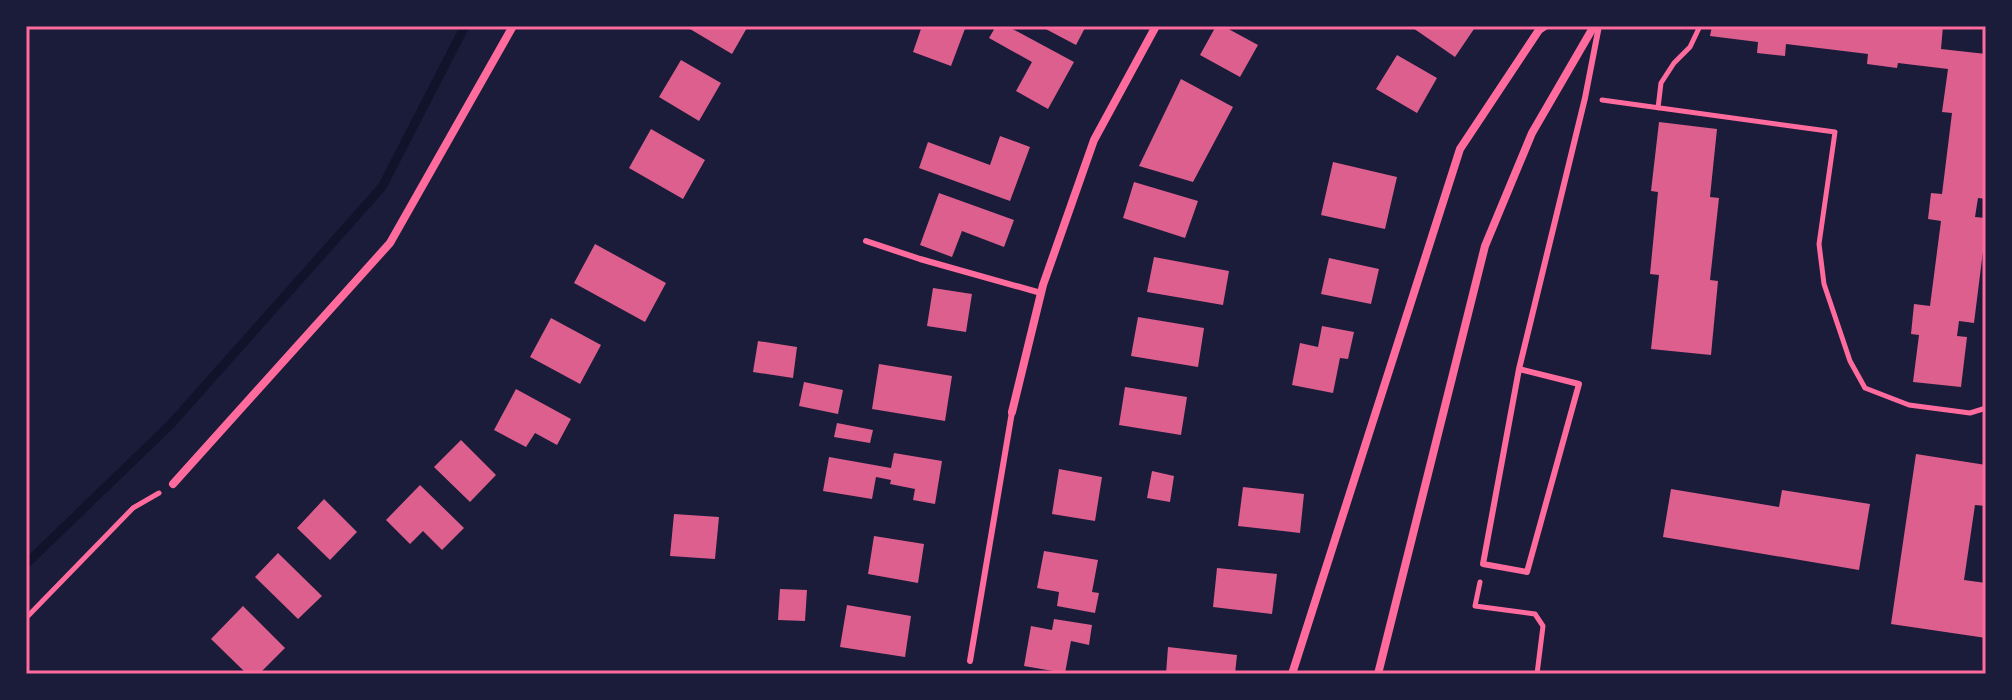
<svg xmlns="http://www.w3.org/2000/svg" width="2012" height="700" font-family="'DejaVu Sans',sans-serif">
  <rect width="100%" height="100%" fill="#1b1b3a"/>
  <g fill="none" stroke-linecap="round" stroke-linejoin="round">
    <!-- stream -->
    <path stroke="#12122b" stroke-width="9" d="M26,564L171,424L382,187L465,26"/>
  </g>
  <!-- building -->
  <path fill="#dd5f8e" d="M691,26H748L732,54L690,29Z
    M922,26H966L951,66L913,52Z
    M996,26H1007L1074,62L1048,109L1016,91L1032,62L989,38Z
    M1040,26H1086L1076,45Z
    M1216,26H1223L1258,45L1240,77L1200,55Z
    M1414,26H1476L1455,57L1413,28Z
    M1712,26H1943L1941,49L1986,54V199L1978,198L1975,217L1986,218V227L1974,323L1959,321L1957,336L1967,337L1961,387L1913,382L1919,335L1911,334L1914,304L1930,306L1941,221L1928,219L1931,193L1942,194L1952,113L1942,112L1948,69L1898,63L1897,68L1867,64L1868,54L1786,44L1785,56L1757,53L1758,42L1710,36Z
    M1397,55L1437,78L1417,113L1376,89Z
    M681,60L721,83L699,121L659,97Z
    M1181,79L1233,107L1193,182L1139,166Z
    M1659,122L1717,129L1710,197L1719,198L1710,280L1718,281L1711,355L1651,349L1659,275L1650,274L1658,192L1651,191Z
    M651,129L705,160L683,199L629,168Z
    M1000,136L1030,147L1010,201L919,168L928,142L990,165Z
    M1333,162L1397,177L1385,229L1321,215Z
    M1134,182L1198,201L1185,238L1123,218Z
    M939,193L1014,220L1004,247L962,231L952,257L920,245Z
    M595,244L666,283L645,322L574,283Z
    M1154,257L1229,271L1223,305L1147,292Z
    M1329,258L1379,269L1371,304L1321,294Z
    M933,288L972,294L966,332L927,326Z
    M1138,317L1204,328L1198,367L1131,356Z
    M551,318L601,345L580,384L530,357Z
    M1322,326L1354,332L1348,359L1340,358L1333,393L1292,385L1300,343L1318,347Z
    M758,341L797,347L793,378L753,372Z
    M879,364L952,376L945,421L872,409Z
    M804,382L843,390L838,414L799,406Z
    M1125,387L1187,397L1181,435L1119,425Z
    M516,389L571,419L557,445L535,433L526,447L494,430Z
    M837,423L873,430L870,443L834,437Z
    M461,440L496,475L470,502L434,467Z
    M894,453L942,461L935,504L913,500L915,489L890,484L891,480L876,477L872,499L823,491L829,457L891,468Z
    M1916,454L1986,465V506L1975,505L1964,580L1986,583V638L1891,624Z
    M1059,469L1102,477L1095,521L1052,514Z
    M1152,471L1174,476L1170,502L1147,498Z
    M420,485L464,528L442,550L423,531L410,544L386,520Z
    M1243,487L1304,494L1300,533L1238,526Z
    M1671,489L1779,507L1782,490L1870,504L1859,570L1663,537Z
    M324,499L357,532L330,560L297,528Z
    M674,514L719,517L715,559L670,556Z
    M874,536L924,544L918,583L868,574Z
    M1044,551L1098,560L1092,592L1099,593L1095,613L1057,606L1059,592L1037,588Z
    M278,553L322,596L298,619L255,577Z
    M1217,568L1277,574L1272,614L1213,607Z
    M780,589L807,590L805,621L778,620Z
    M847,605L911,616L905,657L840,647Z
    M243,606L285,648L259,674H247L211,639Z
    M1054,619L1092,625L1089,645L1071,641L1065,673L1024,666L1031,626L1052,630Z
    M1168,647L1237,655L1235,674H1166Z"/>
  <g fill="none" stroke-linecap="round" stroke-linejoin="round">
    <!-- path -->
    <path stroke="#ff6b9d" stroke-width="5" d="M1602,100L1835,132L1819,244L1824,284L1850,361L1865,388L1909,405L1970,413L1986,408
      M1658,108L1661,83L1674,63L1690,47L1700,26
      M1480,582L1475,606L1535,614L1543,626L1537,674
      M26,618L133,508L159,493"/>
    <!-- service -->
    <path stroke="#ff6b9d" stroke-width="6" d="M866,241L920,259L1041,293
      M1519,369L1579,384L1527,572L1483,564L1519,369L1585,98L1599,26
      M970,661L1012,412"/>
    <!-- minor -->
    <path stroke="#ff6b9d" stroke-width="8" d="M1012,412L1043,285L1094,140L1156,26
      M173,484L390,243L513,26
      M1292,674L1460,149L1539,30L1545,26
      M1378,674L1485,246L1532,133L1594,26"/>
  </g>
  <!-- border -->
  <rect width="2012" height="700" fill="none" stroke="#1b1b3a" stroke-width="56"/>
  <rect x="28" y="28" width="1956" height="644" fill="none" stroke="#ff6b9d" stroke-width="3"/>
</svg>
